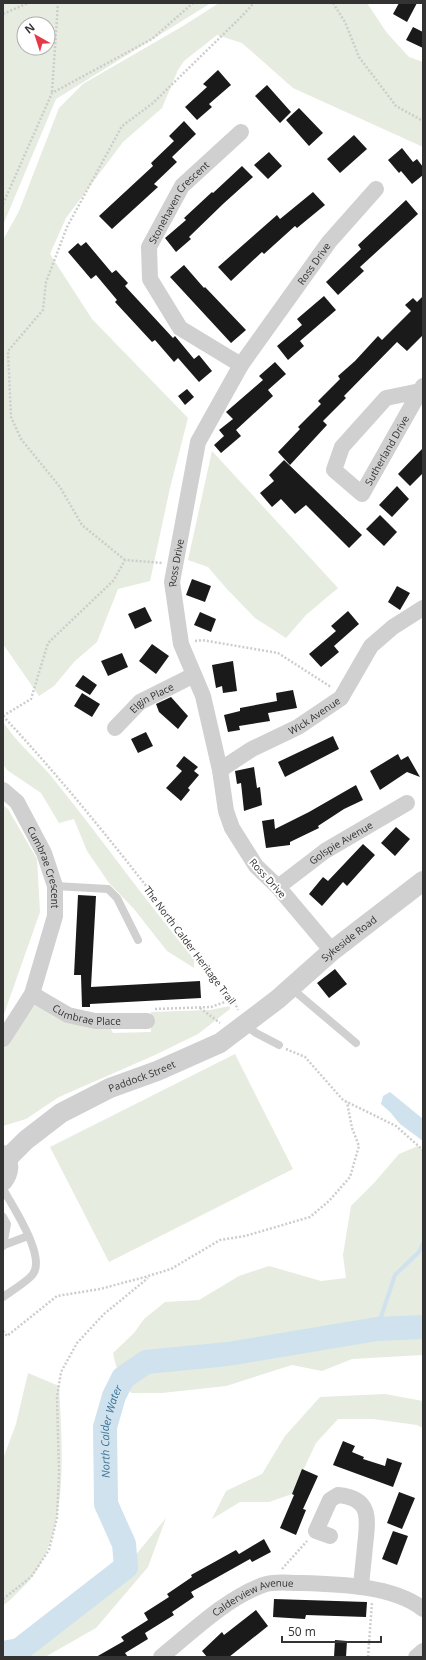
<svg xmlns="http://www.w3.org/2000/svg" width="426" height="1660" font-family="'Open Sans',sans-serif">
  <rect width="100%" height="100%" fill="#fff"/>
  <!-- green -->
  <path fill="#e6ecdf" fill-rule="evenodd" d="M3,3H211L56,99L3,225ZM24,24H48V48H24Z
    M219,3H367L387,33L409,57L423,62V147L293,88L242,43L217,35L184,61L178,70L162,108L123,142L66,218L50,254L92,319L188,418L170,488L150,581L118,589L97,642L75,661L54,686L39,696L3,644V240L19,211L59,108L83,84L183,26Z
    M212,451L338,588L306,615L286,638L255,618L226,588L208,567L188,560Z
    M3,722C19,746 42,763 59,786C105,843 147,903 194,959V968L167,951L134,909L109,883L87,851L74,819L59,823L41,793L7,770L3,764Z
    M3,805L8,809L37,859L40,912L3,1017Z
    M36,1003L109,1026L113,1033L151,1032V1012L210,1010L230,1006V1009L198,1034L155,1055L59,1097L26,1119L3,1126V1046Z
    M235,1054L293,1169L109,1262L50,1147Z
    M418,1146L423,1150V1355L352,1359L322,1371L292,1365L226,1386L162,1393H131L116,1366L113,1353L134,1333L144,1319L165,1302L199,1300L239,1276L269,1266L321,1281L346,1278L343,1255L351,1206L374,1183L399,1154Z
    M28,1373L59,1386C62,1450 72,1544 19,1591C14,1596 9,1602 3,1605V1459L16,1424Z
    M385,1394L423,1401V1428L417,1425L373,1419H338L316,1443L292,1494L269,1502H240L212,1519L226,1491L262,1474L285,1436L320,1397Z
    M166,1518L148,1567L96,1628L45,1657H4L70,1616L111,1585Z"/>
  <!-- water -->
  <path fill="#cfe2ee" d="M390,1092L423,1119V1141L400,1124L390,1112L381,1104L383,1096Z"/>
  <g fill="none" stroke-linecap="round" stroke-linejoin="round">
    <!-- stream -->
    <path stroke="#cfe2ee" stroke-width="4" d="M377,1329L395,1275L419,1252L423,1243"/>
    <!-- river -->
    <path stroke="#cfe2ee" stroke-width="24" id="s1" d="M3,1653L19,1650L126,1567L124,1544L106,1504L105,1427L114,1396L123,1378L146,1362L228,1354L377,1329L423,1327"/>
  </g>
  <!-- building -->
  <path fill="#1a1a1a" d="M399,3H417L407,22L393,14Z
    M413,27L423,32V48L406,40Z
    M218,70L231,85L209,104L212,107L197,120L185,107L207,87L203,84Z
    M267,85L291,112L280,123L255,96Z
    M299,108L323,133L309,146L286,120Z
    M184,121L196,134L172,157L177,162L154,184L158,187L112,229L99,216L153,166L151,163L174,141L169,136Z
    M354,135L367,149L340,173L327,159Z
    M402,148L413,162L417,159L423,167V175L412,184L401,171L399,173L388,160Z
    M269,152L282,166L268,179L254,165Z
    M242,166L253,177L223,204L189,237L191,239L176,252L165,238L186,220L184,218L212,192L213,193Z
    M313,192L325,205L297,228L295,226L264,254L262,252L231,281L218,267L277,215L280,219Z
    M406,200L418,214L360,267L364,271L338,295L326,282L361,249L358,245Z
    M86,242L112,273L116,270L128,283L125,286L173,338L175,336L194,359L199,355L212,371L199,382L178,358L174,362L155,340L152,342L115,302L117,300L96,275L91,279L68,252L78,243L81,246Z
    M184,265L204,288L205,287L246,330L231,343L170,277Z
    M324,296L336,310L300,341L304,346L288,360L277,346L302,325L297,319Z
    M423,296V335L407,351L397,342L344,396L346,398L323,421L327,425L290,465L278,452L300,429L298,427L321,404L318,401L340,379L338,376L355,361L378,336L382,340L411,311L405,305L413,298L417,302Z
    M275,362L286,374L268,390L273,396L236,430L241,436L221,453L214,445L224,436L219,430L233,419L226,412L263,380L259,376Z
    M187,389L194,397L185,405L178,396Z
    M423,448V473L410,486L398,474Z
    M284,460L362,535L349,548L306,505L295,514L281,499L272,507L260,493L274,481L269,475Z
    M397,486L409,499L392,517L379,505Z
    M380,515L397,532L384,546L366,529Z
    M192,579L211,586L205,602L186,595Z
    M397,586L410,593L400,610L388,602Z
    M145,607L152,621L135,629L128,614Z
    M348,611L359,624L334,646L339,652L321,667L309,654L336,631L331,626Z
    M200,612L216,619L211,632L194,625Z
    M152,644L169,656L156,674L139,661Z
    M122,653L128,667L108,676L101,661Z
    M233,661L237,691L223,693L222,686L216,688L212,665Z
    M83,675L97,685L90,695L75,686Z
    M293,690L297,708L268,713L270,721L239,726L240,730L228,732L224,715L240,711V708L277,701L276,693Z
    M82,693L100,704L92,717L74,706Z
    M171,697L188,716L178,729L159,712L156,704Z
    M146,732L153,746L138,753L131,739Z
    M333,736L339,749L285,777L278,762Z
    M398,754L401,760L408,756L420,777L407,772L380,790L370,771Z
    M184,756L198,767L194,771L199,775L188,788L190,790L181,801L166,788L182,771L176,766Z
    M254,767L257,788L260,787L262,805L244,811L241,783L237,784L235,771Z
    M356,785L363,800L344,809L318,826L319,828L290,842V845L266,848L262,821L274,819L275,829L309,812Z
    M396,827L410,839L395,856L381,843Z
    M363,844L375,855L347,886L343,882L322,906L309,894L323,877L328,881Z
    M78,895L96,896L91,987L200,981L201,998L90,1004V1007H82L81,975H74Z
    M335,969L347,984L329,998L317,983Z
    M343,1441L355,1446L352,1452L364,1457L363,1459L385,1466L387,1458L402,1463L393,1487L333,1465Z
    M302,1469L318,1476L303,1509L306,1510L296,1535L280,1528L294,1495L292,1494Z
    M399,1492L415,1498L402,1529L387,1523Z
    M393,1531L408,1536L397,1565L382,1559Z
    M264,1539L271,1552L252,1562L250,1559L191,1592L194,1597L172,1612L174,1615L145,1633L148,1639L125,1653L128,1657H96L124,1641L121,1637L148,1620L144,1613L169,1597L167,1594L192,1577L191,1575L236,1550L239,1554Z
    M274,1599L367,1602L366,1617L306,1615L305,1619L273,1617Z
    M256,1610L268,1626L229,1657H207L202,1651L222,1632L224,1635Z
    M335,1640L347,1641L346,1657H334Z"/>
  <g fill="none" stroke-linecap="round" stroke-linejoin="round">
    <!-- path -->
    <path stroke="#cdcdcd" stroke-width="2.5" stroke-dasharray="2 2" stroke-linecap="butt" d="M333,3L345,22L359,57L396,106L423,121
      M3,14L28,3
      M52,92L58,3
      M3,204L52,93L152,39L193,3
      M125,560L82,525L60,487L21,439L11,417L8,351L43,310L46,282L67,227L122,126L153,103L240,18L254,3
      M195,641L202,640L278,653L331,687
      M3,716C86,805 159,902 233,999L238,1010
      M3,716L31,699L48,643L114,580L125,560L163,563
      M200,1008L220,1023
      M155,1009L211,1007L233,999
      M286,1049L305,1057L343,1100L396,1126L423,1150
      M3,1331L7,1336L57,1296L100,1289L145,1277L171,1269L220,1240L245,1236L310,1217L329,1201L350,1177L359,1146L352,1128L347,1102
      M282,1569L307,1541
      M3,1599L31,1577L49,1550L57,1518L59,1473L57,1397L61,1372L77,1343L104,1314L148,1278
      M368,1657L372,1602"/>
    <!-- service -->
    <path stroke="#d0d0d0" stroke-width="8" d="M55,886L108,889L117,898L138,940
      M291,988L356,1043
      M245,1025L256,1033L279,1045
      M3,1189C13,1207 46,1256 33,1274C27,1282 11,1291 3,1297
      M3,1217L7,1224L3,1246
      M4,1245L28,1236"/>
    <!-- minor -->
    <g stroke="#d0d0d0" stroke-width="16">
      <path id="s2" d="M241,365L180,328L150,279L149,247L182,186L241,132"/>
      <path id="s3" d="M420,391L386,398L342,447L334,470L362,494L423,386"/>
      <path id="s4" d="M115,728L140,702L194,675"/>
      <path id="s5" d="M220,770L252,749L298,727L341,698L371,646L393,627L423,608"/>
      <path id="s6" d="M3,790L17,802L44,853L55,886V916L32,994L3,1039"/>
      <path id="s7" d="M278,887L325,851L407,803"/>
      <path id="s8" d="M332,951L278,887L256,866L232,828L226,811L220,770L203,696L181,644L172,582L198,442L241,365L329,242L376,189"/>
      <path id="s9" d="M32,994L68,1015L95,1021H147"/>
      <path d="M330,1536L316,1531L330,1500L338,1495C372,1498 368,1519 365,1546C364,1559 362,1573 361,1587"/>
      <path id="s10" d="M161,1657C192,1632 225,1599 263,1585C274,1581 287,1583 299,1583C336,1584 393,1585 423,1609"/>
      <path d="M416,1657L423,1651"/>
    </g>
    <!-- tertiary -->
    <g stroke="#d0d0d0" stroke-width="20">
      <path d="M3,1155C11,1163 9,1173 3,1181"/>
      <path id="s11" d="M7,1159L26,1140L61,1113L110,1088L157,1071L220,1043L278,999L332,951L423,881"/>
    </g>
  </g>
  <g text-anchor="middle" stroke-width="4" stroke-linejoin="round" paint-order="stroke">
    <!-- street labels -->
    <g font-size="10" fill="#333" stroke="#fff">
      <text dy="4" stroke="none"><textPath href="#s2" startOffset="215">Stonehaven Crescent</textPath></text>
      <text dy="4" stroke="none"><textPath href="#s8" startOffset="769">Ross Drive</textPath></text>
      <text dy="4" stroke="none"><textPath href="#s3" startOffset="212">Sutherland Drive</textPath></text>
      <text dy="4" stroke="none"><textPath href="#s8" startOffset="433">Ross Drive</textPath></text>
      <text dy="4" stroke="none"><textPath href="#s4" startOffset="48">Elgin Place</textPath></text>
      <text dy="4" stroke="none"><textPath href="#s5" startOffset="109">Wick Avenue</textPath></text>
      <text dy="4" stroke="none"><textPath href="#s7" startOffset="77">Golspie Avenue</textPath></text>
      <text dy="4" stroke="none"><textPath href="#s6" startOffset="90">Cumbrae Crescent</textPath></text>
      <text transform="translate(268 878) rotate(48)" y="4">Ross Drive</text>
      <text dy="4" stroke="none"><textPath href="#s11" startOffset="411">Sykeside Road</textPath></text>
      <text transform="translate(190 945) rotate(53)" y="4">The North Calder Heritage Trail</text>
      <text dy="4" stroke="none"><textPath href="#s9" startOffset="60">Cumbrae Place</textPath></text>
      <text dy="4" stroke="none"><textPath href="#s11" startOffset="160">Paddock Street</textPath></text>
      <text dy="4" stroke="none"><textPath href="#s10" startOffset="112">Calderview Avenue</textPath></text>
    </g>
    <!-- water labels -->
    <g font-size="11" font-style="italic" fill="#3f7597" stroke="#fff">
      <text dy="4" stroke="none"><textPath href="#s1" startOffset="292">North Calder Water</textPath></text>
    </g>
  </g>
  <!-- border -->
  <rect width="426" height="1660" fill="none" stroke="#333333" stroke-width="8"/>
  <!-- north arrow -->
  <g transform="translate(36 36) rotate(321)"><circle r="19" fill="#ffffff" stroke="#adadad"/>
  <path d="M0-3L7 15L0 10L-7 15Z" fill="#e63946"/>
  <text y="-6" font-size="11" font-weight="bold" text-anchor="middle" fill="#333333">N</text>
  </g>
  <!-- scale -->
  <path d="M282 1636v6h99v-6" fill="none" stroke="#333333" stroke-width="2"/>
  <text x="288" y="1636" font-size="12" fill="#333333" stroke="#ffffff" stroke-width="3" paint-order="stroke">50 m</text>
</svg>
